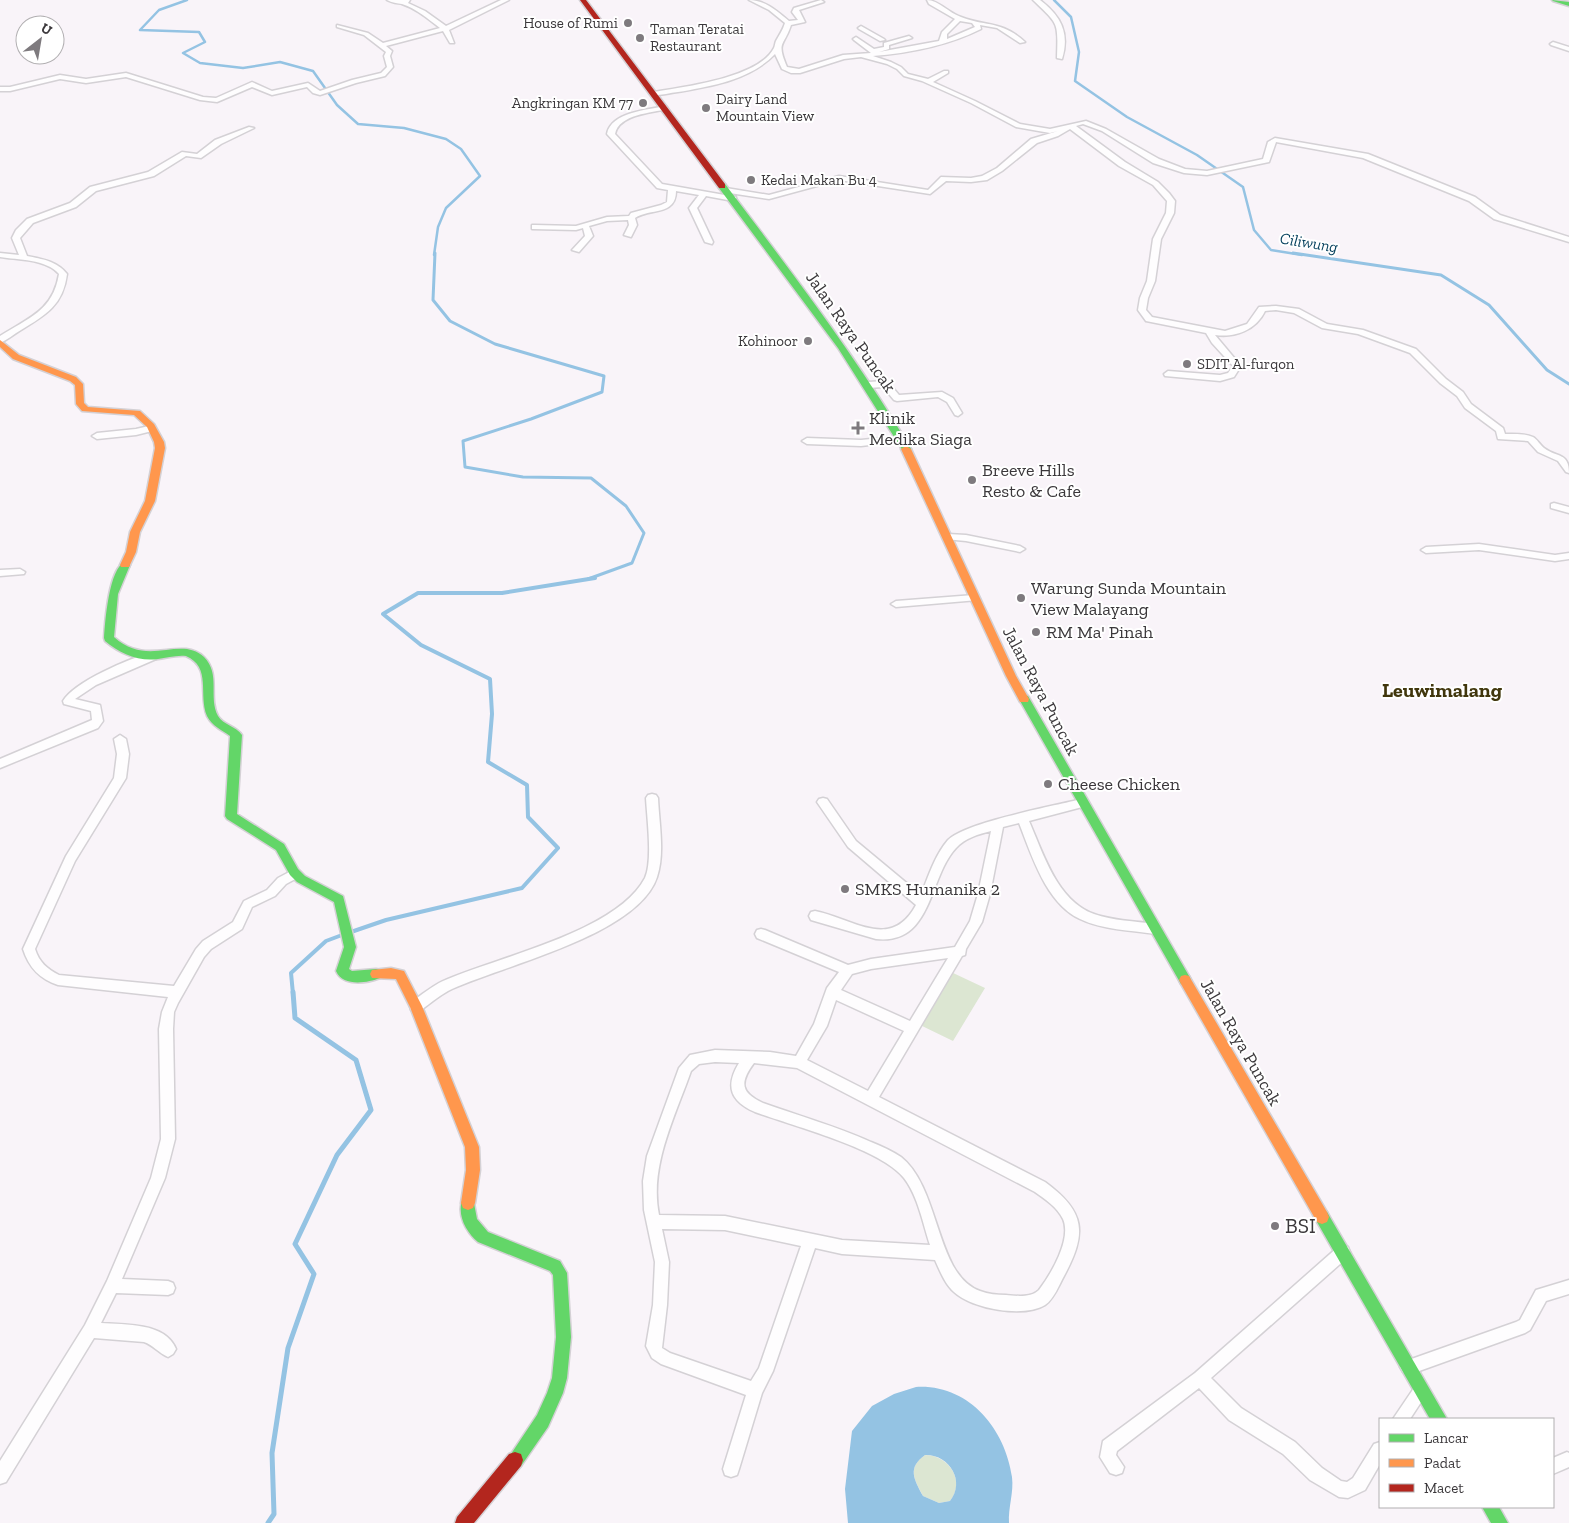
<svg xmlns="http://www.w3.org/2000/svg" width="1569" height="1523" font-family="'Zilla Slab',serif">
  <rect width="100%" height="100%" fill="#f9f4f9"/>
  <!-- green -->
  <path fill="#dce6d2" d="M951,972L985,988L953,1041L918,1024Z
    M925,1455C949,1455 966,1481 950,1501L939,1503L923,1496C914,1479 907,1468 925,1455Z"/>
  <!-- water -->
  <path fill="#94c3e3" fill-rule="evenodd" d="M916,1387C968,1384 1005,1428 1012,1477C1014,1492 1008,1508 1009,1523H848L845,1489L852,1431L872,1406L894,1394ZM925,1455C949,1454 966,1481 950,1501L939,1503L923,1496C914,1479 907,1468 925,1455Z"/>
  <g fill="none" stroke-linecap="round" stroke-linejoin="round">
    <!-- stream-far3 -->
    <path stroke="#94c3e3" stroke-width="2.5" d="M187,0L159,10L140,30L199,32L205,42L183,53L200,63L243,68L280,62L313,71L337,105L358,124L404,128L446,139L461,149L480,176L446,208L438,227L434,255
      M1054,0L1071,17L1079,52L1075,81L1127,117L1197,155L1243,187L1254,230L1271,250L1302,255"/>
    <!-- stream-far2 -->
    <path stroke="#94c3e3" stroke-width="3" d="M435,253L433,300L450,321L495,344L604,376L602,392L531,419L463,441L465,467L523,477L591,478L626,506L644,533L632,563L588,579
      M1293,253L1441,275L1489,305L1547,370L1569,384"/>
    <!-- stream-far1 -->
    <path stroke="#94c3e3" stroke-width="4" d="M351,932L386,920L522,888L558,848L528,817L527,785L488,762L492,714L490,679L421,645L383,614L418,593H502L595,578
      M293,994L291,973L326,941L342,935"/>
    <!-- stream -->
    <path stroke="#94c3e3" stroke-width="5" d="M268,1523L274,1514L272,1453L288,1348L314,1274L295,1244L337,1155L371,1110L356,1060L295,1018L293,992"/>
    <defs>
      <path id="street" d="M387,0H410L408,3L425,11L446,26L501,0H509L449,30L454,43H450L443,31L386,46L392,51L390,56L393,67L385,76L356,83L320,95L313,93L307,87L272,95L252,87L217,102L200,100L126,77L86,83L60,79L10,91H0V87H10L60,75L86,79L126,73L203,97L216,98L252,82L272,91L308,83L320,91L352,80L381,73L387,67L384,56L386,52L364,35L337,27V25L368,33L383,43L440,28C428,19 417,9 402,4C397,3 392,3 387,0Z
        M749,0C765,0 777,11 789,21L798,20L792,12L794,8L821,0L824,2L799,10L805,22L791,25C784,47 776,41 787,67L799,69L843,55L871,53L854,40L853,39L856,37L874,49L884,47V43L909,36L912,38L889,45V49L879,52L939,41L942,32L955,19L929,4L927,0C938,0 949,13 961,17C986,27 1001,20 1025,42L1020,43L997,28L980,25L981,29C947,46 910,53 873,56L891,62L901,67L908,74L928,79L944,71H948V73L933,82L975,101L1020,124L1050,129L1086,121L1106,129L1159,159L1185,169L1207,171L1263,159L1268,142L1275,138L1368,154L1475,197L1500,215L1569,237V242L1494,219L1469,201L1363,158L1276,142L1269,162L1207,175L1184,173L1153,163L1102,131L1083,124L1076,126L1125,162L1158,182L1169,193L1175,201L1174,213L1161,239L1155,281L1148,298L1146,310L1152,317L1225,331L1247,324L1259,307L1276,306L1299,309L1327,324L1363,330L1416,349L1446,379L1463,392L1471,404L1503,428L1505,434C1514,434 1524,433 1533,437C1537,439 1540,445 1544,448C1557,458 1569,452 1569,473L1566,472L1558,461L1538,452L1528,441L1498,439L1496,431L1465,408L1457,396L1440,383L1410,353L1358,334L1322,328L1294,313L1276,310L1265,311C1256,330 1235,338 1215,335L1241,366L1234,377L1220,381L1165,376L1164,374L1168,371L1220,375L1228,373L1233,366L1212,343L1206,333L1146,321L1138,310L1140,298L1147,281L1153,239L1166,213L1167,201L1153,185L1119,166L1070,129L1058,136L1037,143L1002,171L987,180L971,182L946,181L930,194L839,180L769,199L723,192V188H726L769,195L839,176L928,190L941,177L971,178L982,176L997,168L1031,139L1058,131L1050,133L1016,127L971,103L922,81L904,76L897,69L887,64L861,57L844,59L800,73H791L782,69L775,54C750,80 712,86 678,92C669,93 659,96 651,95L650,94L653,92C683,87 759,78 774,48C775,46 775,43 776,41C779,35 783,30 785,23L769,10ZM960,21L972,23L975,27L947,39V34Z
        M1033,0H1040C1061,16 1070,33 1062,59L1057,58C1058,21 1059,25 1033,0Z
        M861,26L884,39L885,40L880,41L859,29L858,28Z
        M1553,42L1569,47V51L1551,45L1550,44Z
        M665,106L667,107V109C652,113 619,114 615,134L662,184L736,197V201H733L706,196L697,208L713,242L712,244L705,242L689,208L699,195L676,191C676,216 650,208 635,218L637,225L631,237L624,235L629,225L628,220L607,221L589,226L593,236L579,252L572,250L585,236L583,228L576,230L532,229V225H535L576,226L607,217L629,216L631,213L661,205L667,202L668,190L657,188L607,134C611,112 648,110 665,106Z
        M249,127L254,128L221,144L201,158L186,156L154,176L96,191L76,207L33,223L20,238L27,256C42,259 57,261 67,274C63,305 46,315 21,330C14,334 7,340 0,343V336C28,318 53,311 59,274C46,259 18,260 0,257V253L19,255L12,238L16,230L27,219L70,203L90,187L148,172L182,152L197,154L215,140Z
        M885,381L888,382L899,395L942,392L953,398L962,413L958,416L955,415L947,402L938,397L897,401L894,400L883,387L868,388L864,385L868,382Z
        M149,426L154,429L152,431L136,435L97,439L92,436L97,433L136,429Z
        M901,436L904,437V441L861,446L807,444L802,441L807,438L861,440Z
        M1554,503L1569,507V513L1551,508V504Z
        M948,534L966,535L1020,546L1025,549L1020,552L966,541L945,539L943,537L945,535Z
        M1479,544L1555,555L1569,553V559L1555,561L1479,550L1426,553L1421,550L1426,547Z
        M20,569L25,572L24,574L0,576V570Z
        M974,595L979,598L978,600L896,607L891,604L896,601Z
        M152,652L156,653L157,656L156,659L96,685L75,699L100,705L103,721L98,728L0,768V759L92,720L91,711L64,704L63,701C75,681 129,659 152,652Z
        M120,735L126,739L129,754L126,778L75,861L35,949C39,962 47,969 59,975L174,986L196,949L203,941L233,922L244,901L267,890L278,878L295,869L299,871L301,874L299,877L286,884L275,896L252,907L242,929L211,949L204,957L178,1003L174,1012L173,1029L175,1139L165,1178L122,1279L168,1281L173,1283L175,1288L173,1293L168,1295L116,1293L101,1323C125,1325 165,1322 176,1349L173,1354L168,1357C159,1353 153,1345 144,1342L94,1338L6,1482L0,1484V1461L85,1325L107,1281L151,1178L161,1139L159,1029L162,1012L168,997L58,985C40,979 29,968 23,949L66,856L114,778L117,754L114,739Z
        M652,794L656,795L658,798C659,823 665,853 657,877C638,935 504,965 452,989C441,994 431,1003 421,1010L416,1011L411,1010L410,1006L411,1002C422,995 432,986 443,981C497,957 617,932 645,878C653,861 647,817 646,798L648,795Z
        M823,798L827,799L856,841L921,895C928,877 935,855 948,840C966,822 1054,806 1082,799L1086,800L1088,803L1086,806L1029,821C1043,853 1057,901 1094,914C1113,921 1135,921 1155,924L1159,925L1161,929L1159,933L1155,934C1130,930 1103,930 1080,919C1046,903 1032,856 1019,823L1003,827L990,894L982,922L966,949L965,955L962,956L879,1097L1045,1182C1086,1212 1087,1233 1064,1276C1059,1285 1054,1299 1045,1305C1024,1318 972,1309 954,1292C945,1284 940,1271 935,1260L842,1254L815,1248L773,1371L762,1393L739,1469L737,1475L731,1477L725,1475L723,1469L746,1395L661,1364L652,1358L646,1346L653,1305L655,1262L644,1210L643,1181L647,1156L679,1068L690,1055L715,1050L770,1052L796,1056L814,1024L827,988L839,972L757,938L755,934L757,930L761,929L765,930L848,965L871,959L955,947L970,921L978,894L991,831C979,834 965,838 956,848C928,878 933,945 876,939L811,920L809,916L811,912L815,911C852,918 891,952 916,905L848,847L817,802L819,799ZM948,958L910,1021L841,990L852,974L871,969ZM836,1000L904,1031L868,1091L807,1060L827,1026ZM715,1062L739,1063C725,1086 730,1101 755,1112C792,1126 880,1148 904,1178C918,1196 923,1224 930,1245L842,1240L725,1216L659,1215C649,1166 675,1117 691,1071L699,1064ZM754,1063L797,1068L1035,1192C1045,1199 1057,1207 1063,1219C1072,1239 1051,1274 1039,1290C1031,1298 1016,1296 1006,1295C998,1295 988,1294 980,1291C935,1275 941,1189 901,1157C892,1151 881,1146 871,1142C836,1126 799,1116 763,1103C741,1093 739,1083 754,1063ZM662,1229L725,1230L801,1246L759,1368L751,1381L670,1353L662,1348L667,1305L669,1262Z
        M1343,1245L1348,1247L1350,1252L1348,1257L1211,1378L1241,1408L1295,1442L1322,1468L1341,1481L1347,1482L1353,1478L1374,1444L1380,1442V1464L1365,1490L1348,1498L1339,1497L1310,1480L1283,1454L1229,1420L1199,1388L1117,1451L1116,1455L1124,1467L1122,1473L1116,1475L1110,1473L1100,1457L1103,1441L1195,1373L1338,1247Z
        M1569,1280V1294L1546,1301L1530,1330L1525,1333L1408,1375L1403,1372L1400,1367L1403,1362L1516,1322L1520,1320L1536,1290Z
        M1421,1382L1426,1385L1429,1390L1410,1419H1393L1416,1385Z
        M1567,1452L1569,1453V1467L1553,1474V1458Z"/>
      <path id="fast" d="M1552,0L1569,2V6L1553,1Z
        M719,184H725C790,270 856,356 911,449L909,451H903L838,348L719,188Z
        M125,562L130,565L118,594L114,637C148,668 180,635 204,657C221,674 208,697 218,716C223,725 236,726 242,735L237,814L284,844L298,869L305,876L343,896L356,947L349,969L352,971L376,969L380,970L382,974L380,978C367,983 343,987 336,971L344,947L334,902L297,882L290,875L276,850L227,819L225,816L230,736C222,730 212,726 207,716C198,695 212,667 186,656C176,655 167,658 158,659C139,662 119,653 105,641L104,638C105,622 109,568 125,562Z
        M1024,695L1028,696L1189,976L1191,980L1189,984L1185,985L1181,984L1019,699Z
        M468,1196L473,1198L477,1219L488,1232L560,1261L567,1273L571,1337L567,1378L563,1393L548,1427L521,1466L515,1468L509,1466L507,1460L537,1415L547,1393L552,1378L556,1337L553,1275L550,1271L478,1242C466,1232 456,1214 463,1198Z
        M1322,1210L1327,1212L1447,1419H1430L1317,1222L1315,1217L1317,1212Z
        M1482,1507H1499L1508,1523H1491Z"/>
      <path id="slow" d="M0,340L19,355L76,377L83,384L84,403L88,407L140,411L154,424L164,442L165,448L155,501L140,532L136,552L129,567H121L120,565L126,552L130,532L145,501L155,448L154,442L147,427L134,415L82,411L76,404L75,385L70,381L13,359L0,347Z
        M906,446L911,449L1016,676L1029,699L1028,702H1020L1006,676L901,449Z
        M391,968L404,971L422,1006L479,1147L480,1170L475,1203L473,1208L468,1210L463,1208L461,1203L466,1170L465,1147L410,1007L396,979L372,978L370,974L372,970Z
        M1185,975L1189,976L1327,1212L1329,1217L1327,1222L1322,1224L1317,1222L1181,984L1179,980L1181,976Z"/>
      <path id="jam" d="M580,0H586L725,184V188H719Z
        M515,1452L521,1454L523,1460L521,1466L474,1523H455L457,1517L509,1454Z"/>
    </defs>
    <!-- street casing -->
    <use href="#street" stroke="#d4d1d5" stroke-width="3"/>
    <!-- fast casing -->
    <use href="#fast" stroke="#d4d1d5" stroke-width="3"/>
    <!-- slow casing -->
    <use href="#slow" stroke="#d4d1d5" stroke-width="3"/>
    <!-- jam casing -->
    <use href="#jam" stroke="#d4d1d5" stroke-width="3"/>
    <!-- street -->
    <use href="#street" fill="#fefdfe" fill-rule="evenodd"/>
    <!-- fast -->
    <use href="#fast" fill="#63d668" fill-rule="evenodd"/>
    <!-- slow -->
    <use href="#slow" fill="#ff974d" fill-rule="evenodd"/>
    <!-- jam -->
    <use href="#jam" fill="#b3261e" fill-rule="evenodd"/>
  </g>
  <!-- markers -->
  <g fill="#7e7a7e" stroke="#fff" stroke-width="2">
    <circle cx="628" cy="23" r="5"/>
    <circle cx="640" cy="38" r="5"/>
    <circle cx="643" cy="103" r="5"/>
    <circle cx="706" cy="108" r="5"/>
    <circle cx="751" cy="180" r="5"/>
    <circle cx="808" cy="341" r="5"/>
    <circle cx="1187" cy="364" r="5"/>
    <path d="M855.5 420.5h5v5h5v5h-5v5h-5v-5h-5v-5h5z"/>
    <circle cx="972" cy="480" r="5"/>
    <circle cx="1021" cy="598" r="5"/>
    <circle cx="1036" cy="632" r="5"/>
    <circle cx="1048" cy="784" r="5"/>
    <circle cx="845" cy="889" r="5"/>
    <circle cx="1275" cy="1226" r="5"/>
  </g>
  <g text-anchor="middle" stroke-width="4" stroke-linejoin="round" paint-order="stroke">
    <!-- far-poi labels -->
    <g font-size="15" fill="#3b383b" stroke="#fff" text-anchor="start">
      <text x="618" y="28" text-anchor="end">House of Rumi</text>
      <text x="650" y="34">Taman Teratai<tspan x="650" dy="17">Restaurant</tspan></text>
      <text x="716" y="104">Dairy Land<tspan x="716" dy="17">Mountain View</tspan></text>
      <text x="633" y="108" text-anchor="end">Angkringan KM 77</text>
      <text x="761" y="185">Kedai Makan Bu 4</text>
      <text x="798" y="346" text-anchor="end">Kohinoor</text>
      <text x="1197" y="369">SDIT Al-furqon</text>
    </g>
    <!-- far-water labels -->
    <g font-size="16" font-style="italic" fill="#003d5a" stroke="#fff">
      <text transform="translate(1309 242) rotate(9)" y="6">Ciliwung</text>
    </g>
    <!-- street labels -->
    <g font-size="18" fill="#3b383b" stroke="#fff">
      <text transform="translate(851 332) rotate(55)" y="6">Jalan Raya Puncak</text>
      <text transform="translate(1041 691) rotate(62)" y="6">Jalan Raya Puncak</text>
      <text transform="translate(1241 1042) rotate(60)" y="6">Jalan Raya Puncak</text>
    </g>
    <!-- poi labels -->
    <g font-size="18" fill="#3b383b" stroke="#fff" text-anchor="start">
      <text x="869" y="424">Klinik<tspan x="869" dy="21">Medika Siaga</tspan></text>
      <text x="982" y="476">Breeve Hills<tspan x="982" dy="21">Resto &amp; Cafe</tspan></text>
      <text x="1031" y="594">Warung Sunda Mountain<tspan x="1031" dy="21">View Malayang</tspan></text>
      <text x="1046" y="638">RM Ma' Pinah</text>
      <text x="1058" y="790">Cheese Chicken</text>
      <text x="855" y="895">SMKS Humanika 2</text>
    </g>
    <!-- quarter labels -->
    <g font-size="20" font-weight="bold" fill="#41370d" stroke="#fff">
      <text x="1442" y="697">Leuwimalang</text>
    </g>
    <!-- near-poi labels -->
    <g font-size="21" fill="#3b383b" stroke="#fff" text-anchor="start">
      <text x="1285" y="1233">BSI</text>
    </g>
  </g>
  <!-- legend -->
  <rect x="1379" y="1418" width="175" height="90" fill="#ffffff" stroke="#b1afb1"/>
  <rect x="1389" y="1434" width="25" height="8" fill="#63d668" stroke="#b1afb1"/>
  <text x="1424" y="1443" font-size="15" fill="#3b383b">Lancar</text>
  <rect x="1389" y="1459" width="25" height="8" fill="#ff974d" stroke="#b1afb1"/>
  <text x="1424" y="1468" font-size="15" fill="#3b383b">Padat</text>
  <rect x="1389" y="1484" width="25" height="8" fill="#b3261e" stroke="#b1afb1"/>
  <text x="1424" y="1493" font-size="15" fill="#3b383b">Macet</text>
  <!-- north arrow -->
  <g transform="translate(40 40) rotate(31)"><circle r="24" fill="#ffffff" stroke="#b1afb1"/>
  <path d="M0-4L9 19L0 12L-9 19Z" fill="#7e7a7e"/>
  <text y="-8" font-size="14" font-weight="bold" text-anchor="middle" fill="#3b383b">U</text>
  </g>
</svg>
